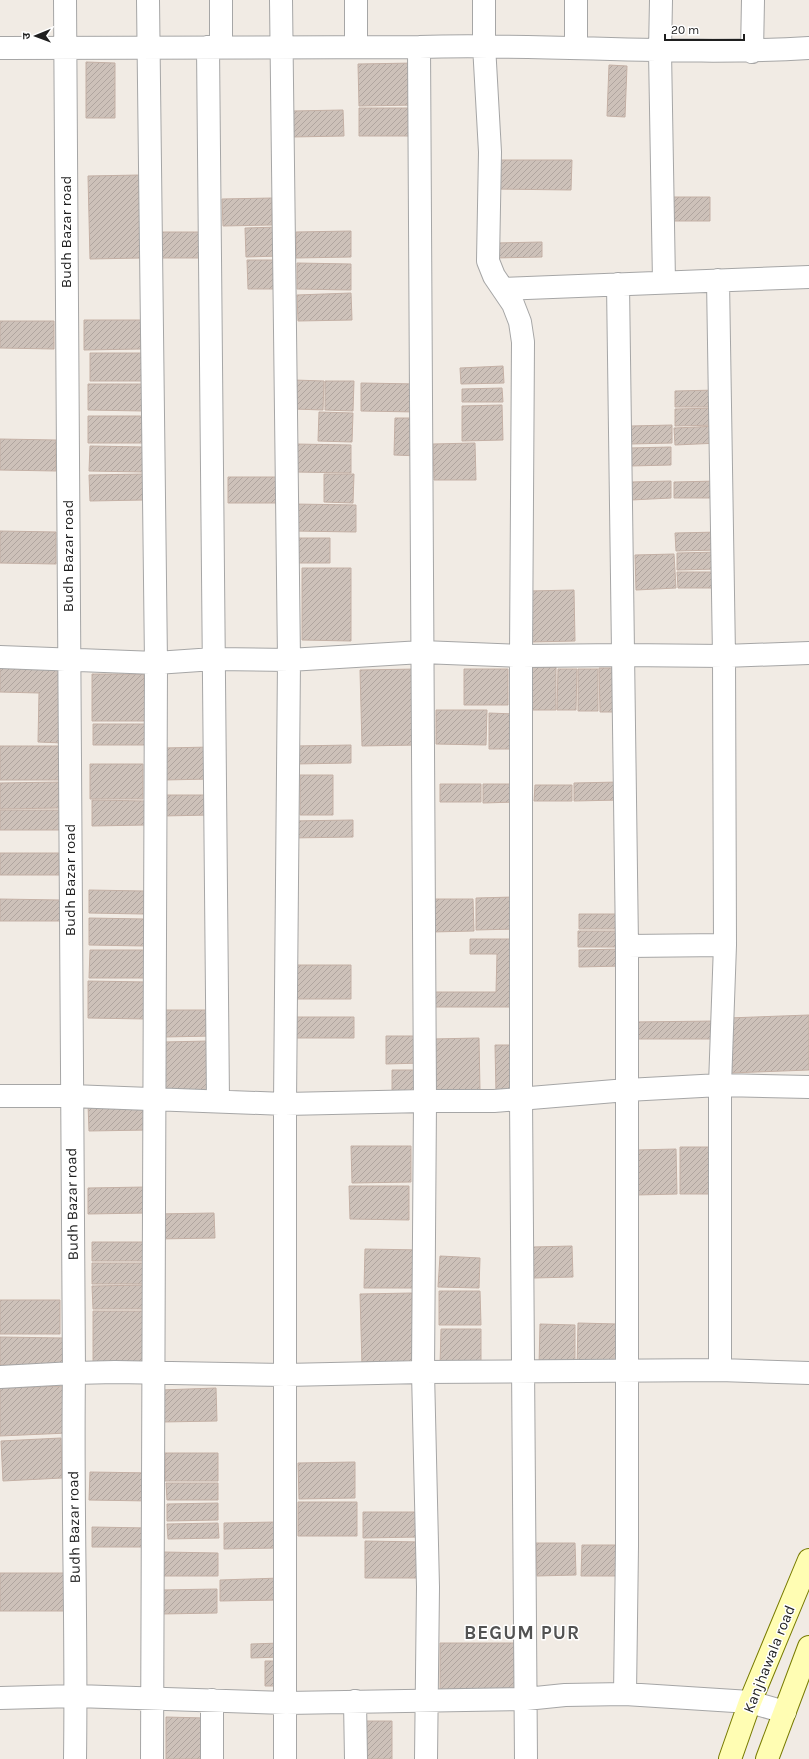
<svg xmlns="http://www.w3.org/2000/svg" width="809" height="1759" font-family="Karla,'Noto Sans Devanagari',sans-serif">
  <defs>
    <pattern id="building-hatch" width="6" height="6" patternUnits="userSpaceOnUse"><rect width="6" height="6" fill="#cdc1b9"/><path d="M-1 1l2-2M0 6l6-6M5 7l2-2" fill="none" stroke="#b0a59f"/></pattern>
  </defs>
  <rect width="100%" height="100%" fill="#f1ebe4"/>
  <!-- building -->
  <path fill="url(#building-hatch)" stroke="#c4b0a5" d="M86,62L115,63V118H86Z
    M415,63L416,105L359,106L358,64Z
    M609,65L627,66L625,117L607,116Z
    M359,108H415V136H359Z
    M343,110L344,136L292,137V111Z
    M494,160H572L571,190L494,189Z
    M140,175L142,258L90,259L88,176Z
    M669,197H710V221H669Z
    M272,198V225L223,226L222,199Z
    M279,227L280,256L246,257L245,228Z
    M351,231V257L296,258V232Z
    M162,232H207V258H162Z
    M542,242V257L495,258V243Z
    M247,260H279L280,289H248Z
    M297,263L351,264V290L297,289Z
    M351,293L352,320L298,321L297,295Z
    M84,320H141V349L84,350Z
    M0,321H54V349L0,348Z
    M90,353H143V381H90Z
    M503,366L504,383L461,384L460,368Z
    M294,380L324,381L323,410L294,409Z
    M325,381H354L353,411L325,410Z
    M361,383L417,384V412L361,411Z
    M88,384H144L143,411L88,410Z
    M502,388L503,402H462V389Z
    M718,390V407H675V391Z
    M502,405L503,440L462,441V406Z
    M718,408V425L675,426V409Z
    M319,412L353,413L352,442L318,441Z
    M88,416H143L142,443H88Z
    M395,418H420V456L394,455Z
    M672,425V443L631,444V426Z
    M718,426L719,443L675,445L674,428Z
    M0,439L56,440V471L0,470Z
    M475,443L476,480H434L433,444Z
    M296,444L351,445V473L296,472Z
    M90,446L144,447V472L89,471Z
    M671,447V465L630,466L629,448Z
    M144,474V500L90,501L89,475Z
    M324,474H354L353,503L324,502Z
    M228,477H279V503H228Z
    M671,481V498L631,500V482Z
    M717,481L718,498H674V482Z
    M294,504L356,505V532L294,531Z
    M0,531L56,532V564L0,563Z
    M719,532V550L676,551L675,533Z
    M297,538H330V563H297Z
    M719,552V569L677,570V553Z
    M674,554L676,588L636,590L635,555Z
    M302,568H351V641L302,640Z
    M677,572H719L720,588H678Z
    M574,590L575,641L530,642L529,591Z
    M531,667H556V710H530Z
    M0,668L65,669L63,743L38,742L39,693L0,692Z
    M599,668H618L619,712H600Z
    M417,669L418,745L362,746L360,670Z
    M464,669H508V705H464Z
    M558,669H577L576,710H557Z
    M578,669H598V711H578Z
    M92,674H144L145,721H92Z
    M436,710H487L486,745L436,744Z
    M489,713L514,714L513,749H489Z
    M93,724H145V745H93Z
    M351,745V763L295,764V746Z
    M0,746H61V780H0Z
    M212,747V779L163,780V748Z
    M90,764H143V799H90Z
    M300,775H333V815H300Z
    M61,782L62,808L0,809V783Z
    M619,782L620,800L574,801V783Z
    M440,784H481V802H440Z
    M483,784H516V802L483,803Z
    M535,785H572V801H534Z
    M162,795H211V815L162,816Z
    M92,800L146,801V825L92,826Z
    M0,810H62L61,830H0Z
    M353,820V837L291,838L290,821Z
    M0,853H59V875H0Z
    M89,890L144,891V914L89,913Z
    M514,897L515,929L476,930V898Z
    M0,899L60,900V921H0Z
    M431,899H473L474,931L431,932Z
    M579,914H621V929H579Z
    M89,918L145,919V946L89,945Z
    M578,931H621V947H578Z
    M470,939H517V1007H431V992H496L497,954H470Z
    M622,949V966L579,967V950Z
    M90,950H146V978H89Z
    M293,965H351V999H293Z
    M88,981L146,982V1019L88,1018Z
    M164,1010H212V1036L164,1037Z
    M809,1015V1070L730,1073L728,1018Z
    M296,1017H354V1038H296Z
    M716,1021V1039H632V1022Z
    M386,1036H422V1063L386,1064Z
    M479,1038L480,1091H433L432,1039Z
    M209,1041L210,1091H164V1042Z
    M495,1045H521V1092L496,1093Z
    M392,1070H422V1095L392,1094Z
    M147,1103L148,1130L89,1131L88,1104Z
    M351,1146H411V1182L352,1183Z
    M680,1147H713L715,1194H680Z
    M676,1149L677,1194L637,1195L636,1150Z
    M349,1186H409V1220L350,1219Z
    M146,1187V1213L88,1214V1188Z
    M214,1213L215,1238L157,1239V1214Z
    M92,1242H147V1261H92Z
    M572,1246L573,1277L534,1278L533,1247Z
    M365,1249L422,1250L421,1288H364Z
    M440,1256L480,1258L479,1288L438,1287Z
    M92,1263H147V1284H92Z
    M147,1285L148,1309H93L92,1286Z
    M439,1291H480L481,1325H439Z
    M412,1293L413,1365L362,1366L360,1294Z
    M0,1300H60V1334H0Z
    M93,1311H147L148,1364L93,1365Z
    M578,1323L617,1324L616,1368L577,1367Z
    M540,1324L575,1325V1367L539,1366Z
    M441,1329H481V1366H440Z
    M0,1337L64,1338L63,1366L0,1365Z
    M66,1386L68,1433L0,1436V1388Z
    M216,1388L217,1421L162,1422L161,1390Z
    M61,1438L62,1478L3,1481L1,1441Z
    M165,1453H218V1481H165Z
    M355,1462V1498L299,1499L298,1463Z
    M90,1472L151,1473L150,1501L89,1500Z
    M166,1483H218V1500H167Z
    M298,1502H357V1536H298Z
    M218,1503V1520L167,1521V1504Z
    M363,1512H420V1537L363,1538Z
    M277,1522L278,1548L224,1549V1523Z
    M218,1523L219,1538L168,1539L167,1524Z
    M92,1527L148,1528V1547H92Z
    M365,1541L421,1542V1578H365Z
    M536,1543H575L576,1575L537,1576Z
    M582,1545H623V1576H581Z
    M163,1552L218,1553V1576H163Z
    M0,1573H65L66,1611H0Z
    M281,1578V1600L220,1601V1580Z
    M217,1589V1613L162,1614V1590Z
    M281,1643V1657L251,1658V1644Z
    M440,1643H523V1691H440Z
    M265,1661H284V1686H265Z
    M166,1717L205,1718L206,1759H166Z
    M365,1721H392V1759H365Z"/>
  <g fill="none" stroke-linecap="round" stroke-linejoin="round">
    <defs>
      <path id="minor" d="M65,0L74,1373C72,1501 77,1630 75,1759
        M148,0L156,663L152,1759
        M221,0V47
        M281,0L289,660L285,1104V1759
        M356,0V47
        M484,0V45L490,152L488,261L494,276L513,304L520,322L523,342L521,656V1099L526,1759
        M661,0L660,51L664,282
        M208,47L218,1101
        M419,47L425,1101L423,1372L428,1587L426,1759
        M0,48L419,47C549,43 679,56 809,48
        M576,48V0
        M752,52L753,0
        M718,280L724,656L725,945L720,1085V1370
        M618,284L627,946
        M503,289L809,277
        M0,657L156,663L214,659L289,660L422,652L521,656L623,655L724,656L809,653
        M0,1096H71L285,1104L425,1101H494L627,1090L720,1085L809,1087
        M0,1377L74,1373L115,1372L285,1375L423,1372L720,1370L809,1373
        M625,1694L627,1546V946L725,945
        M0,1698L76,1696L286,1703L526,1699L565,1695L625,1694L750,1702L785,1712
        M212,1700V1759
        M355,1701L356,1759"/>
      <path id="secondary" d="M730,1759L750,1702L809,1560
        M767,1759L809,1647"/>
    </defs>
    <!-- minor casing -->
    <use href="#minor" stroke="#a6a6a6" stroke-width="24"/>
    <!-- secondary casing -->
    <use href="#secondary" stroke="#787b00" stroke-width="24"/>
    <!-- minor -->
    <use href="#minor" stroke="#fff" stroke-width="22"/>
    <!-- secondary -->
    <use href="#secondary" stroke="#fffdb3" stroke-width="22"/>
  </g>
  <g text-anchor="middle" stroke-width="3" stroke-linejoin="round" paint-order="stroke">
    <!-- street labels -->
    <g font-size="15" fill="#1f1f1f" stroke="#fff">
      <text transform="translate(66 232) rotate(-90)" y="5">Budh Bazar road</text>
      <text transform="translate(68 556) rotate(-90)" y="5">Budh Bazar road</text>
      <text transform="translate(70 880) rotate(-90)" y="5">Budh Bazar road</text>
      <text transform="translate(72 1204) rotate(-91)" y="5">Budh Bazar road</text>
      <text transform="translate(74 1527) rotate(-91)" y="5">Budh Bazar road</text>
      <text transform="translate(769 1659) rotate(-68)" y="5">Kanjhawala road</text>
    </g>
    <!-- district labels -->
    <g font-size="19" font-weight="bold" letter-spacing="1" fill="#525252" stroke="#fff">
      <text x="522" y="1639">BEGUM PUR</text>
    </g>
  </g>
  <!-- north arrow -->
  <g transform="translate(36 36) rotate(269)" stroke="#ffffff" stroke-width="3" paint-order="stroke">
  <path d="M0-3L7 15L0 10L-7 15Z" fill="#1f1f1f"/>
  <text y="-6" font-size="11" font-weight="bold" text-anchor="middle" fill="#1f1f1f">उ</text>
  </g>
  <!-- scale -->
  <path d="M665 34v6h79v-6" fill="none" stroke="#1f1f1f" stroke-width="2"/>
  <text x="671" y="34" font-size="12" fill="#1f1f1f" stroke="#ffffff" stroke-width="3" paint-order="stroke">20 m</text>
</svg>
